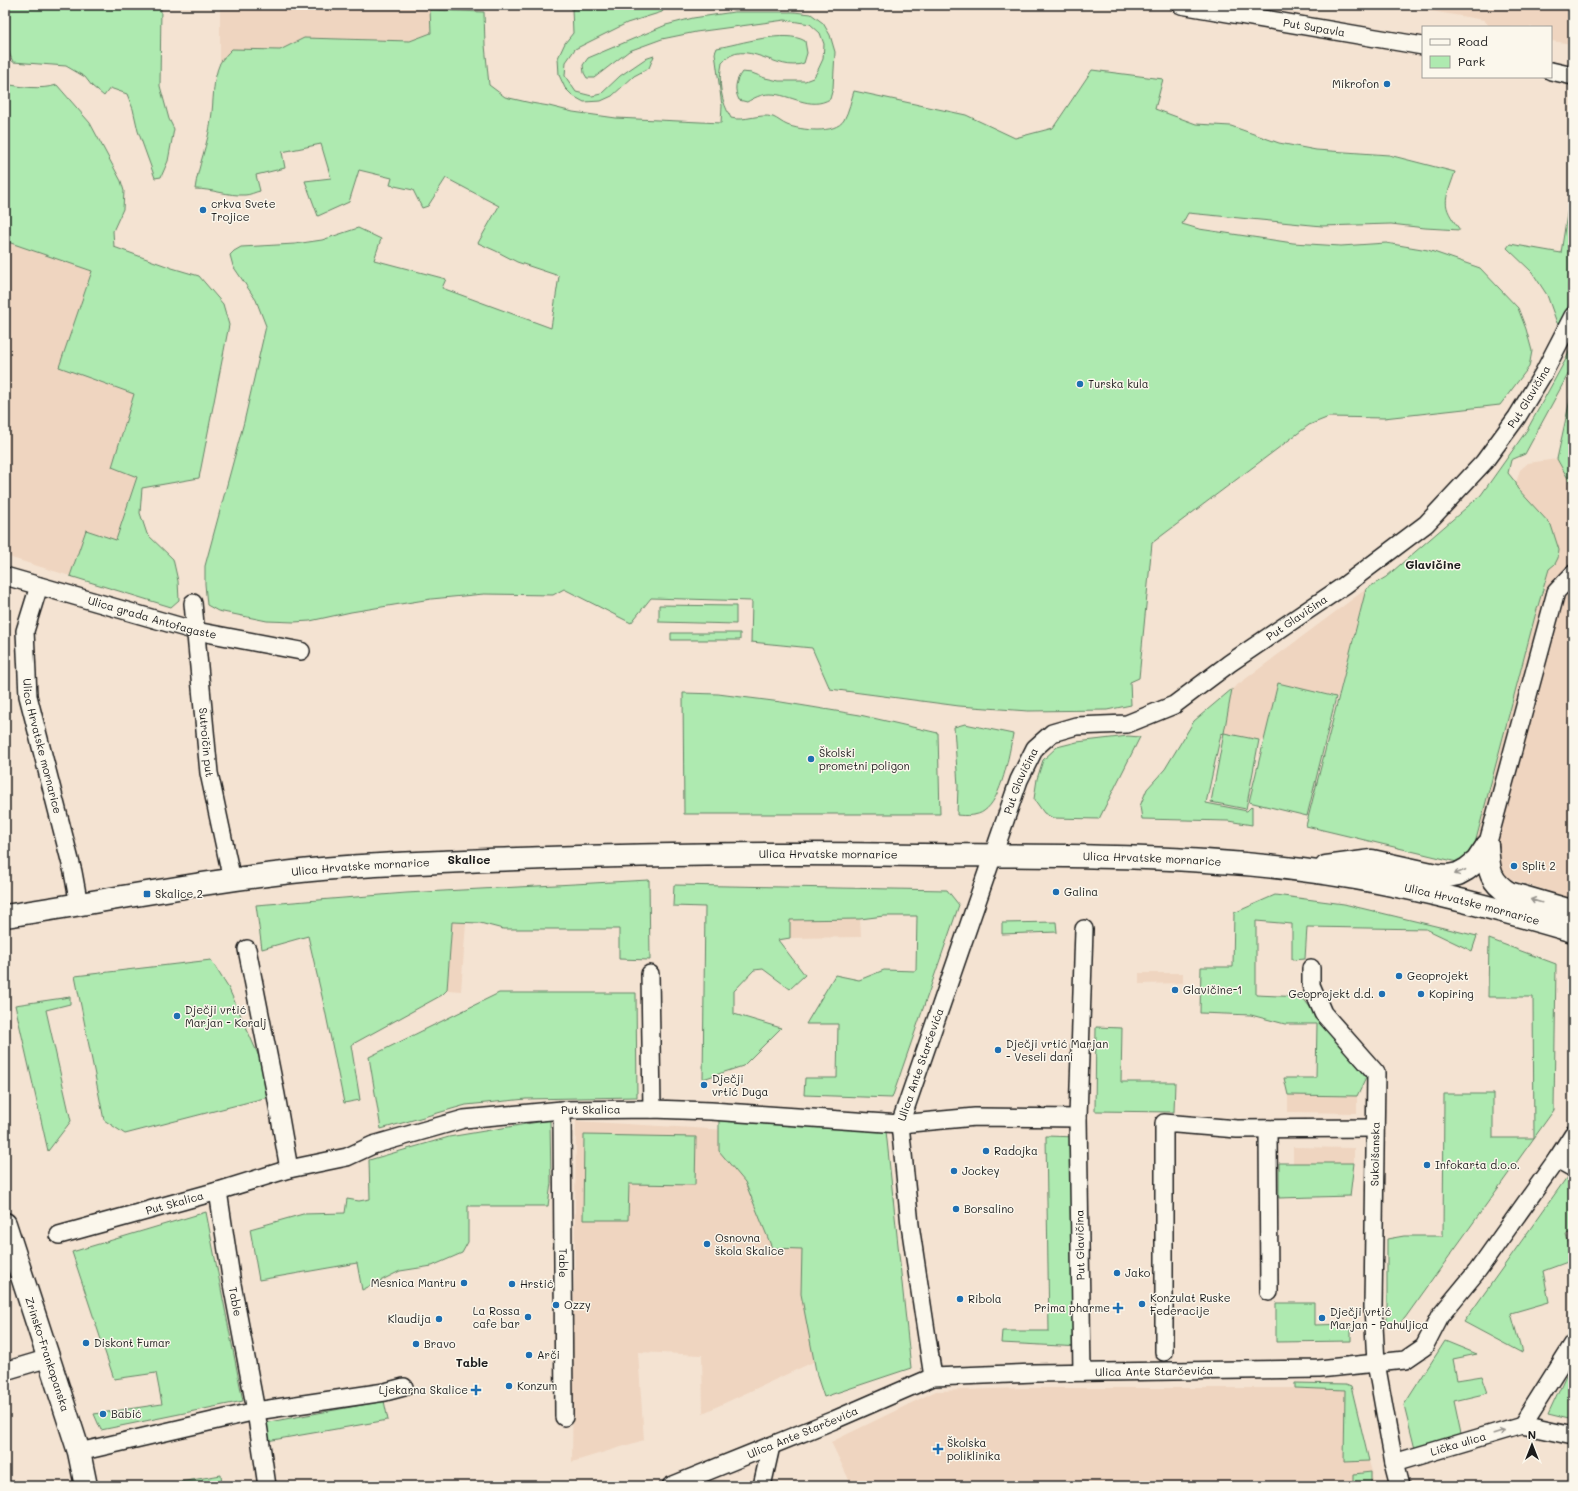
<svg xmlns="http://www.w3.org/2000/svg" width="1578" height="1491" font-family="Mali,sans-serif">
  <rect width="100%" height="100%" fill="#f4e3d2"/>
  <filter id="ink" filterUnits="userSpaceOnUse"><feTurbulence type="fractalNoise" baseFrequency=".025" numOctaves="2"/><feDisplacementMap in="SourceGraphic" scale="8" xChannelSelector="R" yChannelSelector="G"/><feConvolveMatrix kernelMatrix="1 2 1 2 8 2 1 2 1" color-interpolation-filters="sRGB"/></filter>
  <g filter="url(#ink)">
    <!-- built -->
    <path fill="#efd5c0" d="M220,5H443V10H430L431,33L410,41L304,38L280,50L232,49L220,63Z
      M1396,5H1573V44L1551,41V27H1490L1484,20Z
      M5,241L92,271L59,367L134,394L112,467L137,477L116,541L86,531L70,576L5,556Z
      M1557,459L1571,484L1573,483V899L1457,862L1473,851L1535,616L1549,569L1555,564L1517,488L1516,483L1520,470L1528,463Z
      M1366,589L1338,697L1278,683L1264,741L1224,733L1232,689Z
      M860,919L861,937L790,938V920Z
      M452,922L466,923L461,991L447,990Z
      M1139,973H1183V983L1139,984Z
      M1288,1095L1357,1096V1113L1288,1112Z
      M576,1121L842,1137L837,1351L703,1413L702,1355L638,1352L644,1440L572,1462Z
      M1293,1147L1354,1148V1163H1293Z
      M1021,1388H1295L1345,1390L1344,1462L1369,1461L1376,1486H852L831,1442L936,1391Z"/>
    <!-- green -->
    <path fill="#aeeab0" stroke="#658366" d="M5,5H71L89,8L90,5H161L160,86L169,119L174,129L168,161L161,177L155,178L138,131L133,109L127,94L110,88L104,96L92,86L85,77L66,66L13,62C4,44 5,25 5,5Z
      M646,5L666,6L662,12L627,23L575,49L566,62L565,76L576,92L592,96L601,94L620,76L645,59L654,56L649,68L634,76L612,96L601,101L584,102L573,96L565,88L559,75L558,58L565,43L573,33L572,9Z
      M430,10L484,12L485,45L489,85L505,97L531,103L549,106L573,112L616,118L721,123L722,106L715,53L717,48C740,44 785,29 805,41L807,53L804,63C778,74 744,35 722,63C718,83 721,101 731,118C745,122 759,113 773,117C778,119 782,123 787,125C800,130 835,135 844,120C849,111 851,100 854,91L966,115L1015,138L1053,128L1092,70L1163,79L1155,109L1196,124L1231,126L1279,143L1316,150L1389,155L1455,172C1445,202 1440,203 1460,230L1425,228L1391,224L1322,226L1188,213L1182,224L1199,229L1293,243L1341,246L1386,243L1428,250L1480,268L1518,308L1526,329L1532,351L1529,367L1500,405L1384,418L1329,417L1309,425L1152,543L1139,678L1130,682L1131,705L1107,710L1028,711L959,706L830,689L812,648L751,642L752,601L651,598L631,623L564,589L553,595L484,594L431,599L351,612L310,621L294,622L267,621L218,611L207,605L205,584V566L244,422L266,326L256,300L233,266L230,255L234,251L241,247L295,244L322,240L358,228L381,239L374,260L446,279L442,288L551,328L559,276L517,262L496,251L478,243L499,206L446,178L428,206L422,208L413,190L390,185L392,178L359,170L349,202L318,216L305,181L331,178L321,144L282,152L285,168L256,175L260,191C255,192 250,195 245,195C228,196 212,189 195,189C198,166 208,144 211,120C214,102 212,81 220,63C223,58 228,53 232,49L280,50L304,38L410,41L431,33Z
      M734,12H794L811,14L823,23L830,35L835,52L833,88L830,99C810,111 791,94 770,94C761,94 754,98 747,102L739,100C734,90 735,81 742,72L752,73L765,78L779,81H805L813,78L817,72L823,59L824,44L820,33L810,24L785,20L696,32L662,39L629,51L594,78H587L584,73L583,65L588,58L666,25L693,18Z
      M5,84C22,87 40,90 57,85L90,123L121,181L124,191L123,209L113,231L114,247L172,268L199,276L223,304L229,325L199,478L142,488L140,513L147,534L173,559L178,581L179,600L171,607L70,576L86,530L116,540L137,477L112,467L134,394L59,367L92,271L5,241Z
      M1571,188H1573V294L1561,326L1557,323L1547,295L1532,272L1507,248L1510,244L1561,253Z
      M1573,343V363L1572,367L1525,454L1511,460L1508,473L1516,483L1517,488L1551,525L1559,550L1558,558L1555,564L1549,569L1535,616L1473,851L1457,862L1306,826L1366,589L1386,577L1481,495L1527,430L1566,359Z
      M1573,386V483L1571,484L1557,459Z
      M659,605L736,606V624L659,622Z
      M671,633H740V640H671Z
      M1278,683L1336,697L1307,816L1249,802Z
      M1232,689L1224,733L1259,740L1246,809L1211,802L1224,733L1221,734L1206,803L1247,811L1252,806V825L1228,821L1142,819L1140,806L1147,789L1165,769L1194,721Z
      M683,693L718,694L781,702L860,715L938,733L940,814H684Z
      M965,724L1013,734C1009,754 1002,799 984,811C978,816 965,816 957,815L958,786L954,727Z
      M1128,736L1140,737L1099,819L1053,818L1044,813L1034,799L1037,779L1043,760L1057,747L1077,742Z
      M649,880L650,960L619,959V929H503L480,923L452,922L447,990L442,995L351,1045L360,1100L344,1103L324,1005L308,936L262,949L256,905L406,893Z
      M674,885L947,890L959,905L892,1098L804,1095L805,1078H837L838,1024H806L835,975L859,980L884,970L916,971L917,916H884L860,919L790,920V938L778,940L805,975L790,989L763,969L754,970L734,991V1014L781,1028L743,1066L703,1079L705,907L673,906Z
      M1275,895L1344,904L1477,936L1472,951L1426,929L1307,927L1305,959L1292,960V924L1256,921V995L1302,997L1366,1077L1357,1096L1288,1095L1284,1078H1316L1317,1024H1285L1251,1015L1200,1013L1201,967H1233L1234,913Z
      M1056,922L1057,932L1002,934V923Z
      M1489,939L1556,964L1554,1110L1405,1318L1396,1326L1387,1321V1239L1404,1236H1443L1444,1094H1493V1138H1534L1533,997H1488Z
      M211,960L229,989L276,1095L125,1134L104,1120L75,976Z
      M499,993H636L637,1097L526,1099L466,1105L381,1129L369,1057Z
      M70,997V1004L46,1010L71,1121L48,1151L15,1005Z
      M1096,1027L1122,1028L1121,1082H1175L1174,1112L1095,1111Z
      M550,1120L551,1183L548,1206H468V1242L462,1253L432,1266L400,1271L362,1290L357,1263L259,1280L250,1229L303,1214L345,1213L347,1199L359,1201L370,1199L369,1160L449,1137Z
      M719,1120L886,1131L911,1368L824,1397L817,1376L801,1294L802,1249L772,1248L745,1182L719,1151Z
      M584,1135L696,1137L695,1185L629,1184L628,1220H583Z
      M1046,1136L1078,1137L1081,1347L1001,1343L1002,1331H1049Z
      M1279,1163H1354L1350,1196L1279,1198Z
      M1567,1177L1573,1181V1232L1566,1234L1573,1260L1543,1271L1549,1302L1511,1313L1522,1353L1464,1322Z
      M206,1212L243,1401L101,1430L94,1414L162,1404L156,1373L114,1379L72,1252Z
      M1276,1303H1314V1325L1351,1324V1341L1276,1342Z
      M1445,1341L1477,1354L1453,1359L1457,1380L1482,1376L1488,1393L1454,1401L1461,1434L1415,1449L1404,1405Z
      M1573,1373V1420L1548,1414L1566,1375Z
      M1295,1383L1346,1384L1351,1386L1369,1461L1344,1462L1345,1390L1295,1388Z
      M384,1401L388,1420L261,1442L258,1424Z
      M1371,1472V1486H1354V1474Z
      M221,1475L222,1486H157Z"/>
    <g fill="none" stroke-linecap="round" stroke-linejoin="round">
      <defs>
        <g id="street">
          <path id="s1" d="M1181,5L1423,46"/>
          <path d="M1551,71L1573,76"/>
          <path id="s2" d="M5,576L196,631L301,651"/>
          <path id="s3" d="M39,586L25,631L28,696L73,872L79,905"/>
          <path id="s4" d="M193,603L209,773L232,880"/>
          <path d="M1487,846L1556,592L1573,574"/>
          <path d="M247,949L276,1095L289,1169"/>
          <path d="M1311,968V985L1323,1013L1376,1073L1373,1307L1376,1363L1394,1463L1400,1486"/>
          <path d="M650,974L652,1109"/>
          <path id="s5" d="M562,1110L564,1417"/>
          <path d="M1268,1129L1269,1292"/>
          <path d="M1557,1159L1573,1168"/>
          <path id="s6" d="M218,1191L232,1284L256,1411L267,1486"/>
          <path id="s7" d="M59,1235L218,1191L289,1169L347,1157L373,1145L464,1119L562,1110L652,1109L711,1111L900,1124L975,1117L1078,1118"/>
          <path d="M1164,1352V1123L1237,1129L1375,1128"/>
          <path d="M5,1371L49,1358"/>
          <path d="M1082,1372L1078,1118L1084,929"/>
          <path id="s8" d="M933,1377L910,1225L900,1124L1019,780L1035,748L1052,733L1076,726L1127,724L1174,705L1230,663L1345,585L1426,524L1484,462L1517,417L1543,374L1573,316"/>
          <path d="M1522,1425L1573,1344"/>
          <path d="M79,1452L256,1411L385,1392L404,1387"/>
          <path id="s9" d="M1394,1463L1522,1425L1573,1436"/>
          <path id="s10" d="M671,1486L834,1420L933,1377L1035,1373L1319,1369L1405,1360L1424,1347L1440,1316L1478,1270L1557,1159L1573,1134"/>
          <path d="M762,1486L771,1446"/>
        </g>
        <g id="secondary">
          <path d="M1487,846C1489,867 1488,881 1509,893L1568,910L1573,913"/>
          <path d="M1326,867L1372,861L1436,875L1448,876L1458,874L1467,869L1477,861L1487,846"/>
          <path id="s11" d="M5,916C107,901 209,880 311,870C380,863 448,862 517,859C652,854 787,853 922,855C1049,856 1176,854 1302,870C1393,881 1486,905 1573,931"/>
          <path id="s12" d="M5,1224L79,1452L86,1486"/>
        </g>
      </defs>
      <!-- street casing -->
      <use href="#street" stroke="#1c1c1c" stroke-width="20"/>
      <!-- secondary casing -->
      <use href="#secondary" stroke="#1c1c1c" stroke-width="25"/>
      <!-- street -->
      <use href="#street" stroke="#fbf7ec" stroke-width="17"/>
      <!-- secondary -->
      <use href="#secondary" stroke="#fbf7ec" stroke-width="22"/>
    </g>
    <!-- one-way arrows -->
    <defs><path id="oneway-shaft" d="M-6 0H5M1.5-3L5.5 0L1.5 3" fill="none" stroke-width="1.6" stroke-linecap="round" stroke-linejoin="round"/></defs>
    <g stroke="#97948e">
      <use href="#oneway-shaft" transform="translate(1460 872) rotate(157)"/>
      <use href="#oneway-shaft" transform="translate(1536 901) rotate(-164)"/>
      <use href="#oneway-shaft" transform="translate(1499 1432) rotate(-17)"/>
    </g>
  </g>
  <!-- markers -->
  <g fill="#1f6fb2" stroke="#fbf7ec" stroke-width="1.5">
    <circle cx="1387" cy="84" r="4"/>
    <circle cx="203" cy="210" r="4"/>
    <circle cx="1080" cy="384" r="4"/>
    <circle cx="811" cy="759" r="4"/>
    <circle cx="1514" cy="866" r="4"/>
    <circle cx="1056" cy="892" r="4"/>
    <rect x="143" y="890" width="8" height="8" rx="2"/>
    <circle cx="1399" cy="976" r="4"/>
    <circle cx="1175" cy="990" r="4"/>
    <circle cx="1382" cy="994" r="4"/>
    <circle cx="1421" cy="994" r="4"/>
    <circle cx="177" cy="1016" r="4"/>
    <circle cx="998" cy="1050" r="4"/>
    <circle cx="704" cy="1085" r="4"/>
    <circle cx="986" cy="1151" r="4"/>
    <circle cx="1427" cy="1165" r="4"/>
    <circle cx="954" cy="1171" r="4"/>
    <circle cx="956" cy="1209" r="4"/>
    <circle cx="707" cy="1244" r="4"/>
    <circle cx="1117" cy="1273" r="4"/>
    <circle cx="464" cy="1283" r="4"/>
    <circle cx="512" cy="1284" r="4"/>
    <circle cx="960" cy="1299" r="4"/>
    <circle cx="1142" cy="1304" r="4"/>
    <circle cx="556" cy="1305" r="4"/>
    <path d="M1116 1302h4v4h4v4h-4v4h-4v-4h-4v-4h4z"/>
    <circle cx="528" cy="1317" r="4"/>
    <circle cx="1322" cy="1318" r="4"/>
    <circle cx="439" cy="1319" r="4"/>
    <circle cx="86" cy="1343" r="4"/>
    <circle cx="416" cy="1344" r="4"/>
    <circle cx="529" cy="1355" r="4"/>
    <circle cx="509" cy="1386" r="4"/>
    <path d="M474 1384h4v4h4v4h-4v4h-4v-4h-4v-4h4z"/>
    <circle cx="103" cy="1414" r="4"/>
    <path d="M936 1443h4v4h4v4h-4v4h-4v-4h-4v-4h4z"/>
  </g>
  <g text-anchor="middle" stroke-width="3" stroke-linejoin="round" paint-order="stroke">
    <!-- street labels -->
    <g font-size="11" fill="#1c1c1c" stroke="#fbf7ec">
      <text dy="4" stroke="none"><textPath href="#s1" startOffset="135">Put Supavla</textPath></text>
      <text dy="4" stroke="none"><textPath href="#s8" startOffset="1279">Put Glavičina</textPath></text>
      <text dy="4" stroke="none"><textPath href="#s2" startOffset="153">Ulica grada Antofagaste</textPath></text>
      <text dy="4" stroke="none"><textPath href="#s8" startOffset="955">Put Glavičina</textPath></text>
      <text dy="4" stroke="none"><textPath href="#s4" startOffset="140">Sutroičin put</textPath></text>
      <text dy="4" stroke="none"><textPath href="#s3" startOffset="164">Ulica Hrvatske mornarice</textPath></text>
      <text dy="4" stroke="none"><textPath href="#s8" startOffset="619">Put Glavičina</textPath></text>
      <text dy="4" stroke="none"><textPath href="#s11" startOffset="827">Ulica Hrvatske mornarice</textPath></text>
      <text dy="4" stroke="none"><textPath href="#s11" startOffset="1151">Ulica Hrvatske mornarice</textPath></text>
      <text dy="4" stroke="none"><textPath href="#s11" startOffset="359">Ulica Hrvatske mornarice</textPath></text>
      <text dy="4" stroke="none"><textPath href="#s11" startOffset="1475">Ulica Hrvatske mornarice</textPath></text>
      <text dy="4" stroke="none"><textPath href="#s8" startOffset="318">Ulica Ante Starčevića</textPath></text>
      <text dy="4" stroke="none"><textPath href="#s7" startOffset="549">Put Skalica</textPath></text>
      <text transform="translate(1375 1154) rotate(-89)" y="4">Sukoišanska</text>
      <text dy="4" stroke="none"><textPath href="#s7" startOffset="120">Put Skalica</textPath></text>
      <text transform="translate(1080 1245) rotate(-91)" y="4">Put Glavičina</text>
      <text dy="4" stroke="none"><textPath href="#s5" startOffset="153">Table</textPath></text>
      <text dy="4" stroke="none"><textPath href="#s6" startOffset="112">Table</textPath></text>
      <text dy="4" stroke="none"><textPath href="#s12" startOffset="137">Zrinsko-Frankopanska</textPath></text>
      <text dy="4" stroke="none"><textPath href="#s10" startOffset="505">Ulica Ante Starčevića</textPath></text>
      <text dy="4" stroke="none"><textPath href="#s10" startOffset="142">Ulica Ante Starčevića</textPath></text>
      <text dy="4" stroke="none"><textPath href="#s9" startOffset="67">Lička ulica</textPath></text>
    </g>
    <!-- poi labels -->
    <g font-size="11" fill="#1c1c1c" stroke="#fbf7ec" text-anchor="start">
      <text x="1379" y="88" text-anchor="end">Mikrofon</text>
      <text x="211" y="208">crkva Svete<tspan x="211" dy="13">Trojice</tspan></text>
      <text x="1088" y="388">Turska kula</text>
      <text x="819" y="757">Školski<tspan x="819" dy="13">prometni poligon</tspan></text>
      <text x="1522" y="870">Split 2</text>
      <text x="1064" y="896">Galina</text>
      <text x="155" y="898">Skalice 2</text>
      <text x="1407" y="980">Geoprojekt</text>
      <text x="1183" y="994">Glavičine-1</text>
      <text x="1374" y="998" text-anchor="end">Geoprojekt d.d.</text>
      <text x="1429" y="998">Kopiring</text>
      <text x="185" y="1014">Dječji vrtić<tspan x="185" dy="13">Marjan - Koralj</tspan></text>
      <text x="1006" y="1048">Dječji vrtić Marjan<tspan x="1006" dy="13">- Veseli dani</tspan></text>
      <text x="712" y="1083">Dječji<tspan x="712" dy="13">vrtić Duga</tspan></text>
      <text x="994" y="1155">Radojka</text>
      <text x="1435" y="1169">Infokarta d.o.o.</text>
      <text x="962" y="1175">Jockey</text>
      <text x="964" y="1213">Borsalino</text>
      <text x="715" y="1242">Osnovna<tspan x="715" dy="13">škola Skalice</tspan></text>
      <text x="1125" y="1277">Jako</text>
      <text x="456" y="1287" text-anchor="end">Mesnica Mantru</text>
      <text x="520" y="1288">Hrstić</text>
      <text x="1150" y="1302">Konzulat Ruske<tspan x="1150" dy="13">Federacije</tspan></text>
      <text x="968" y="1303">Ribola</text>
      <text x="564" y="1309">Ozzy</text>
      <text x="1110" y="1312" text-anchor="end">Prima pharme</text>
      <text x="520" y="1315" text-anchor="end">La Rossa<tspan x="520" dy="13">cafe bar</tspan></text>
      <text x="1330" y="1316">Dječji vrtić<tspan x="1330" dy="13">Marjan - Pahuljica</tspan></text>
      <text x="431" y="1323" text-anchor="end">Klaudija</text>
      <text x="94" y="1347">Diskont Fumar</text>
      <text x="424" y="1348">Bravo</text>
      <text x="537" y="1359">Arči</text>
      <text x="517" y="1390">Konzum</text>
      <text x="468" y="1394" text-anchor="end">Ljekarna Skalice</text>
      <text x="111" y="1418">Babić</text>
      <text x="947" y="1447">Školska<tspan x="947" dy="13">poliklinika</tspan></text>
    </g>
    <!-- neighbourhood labels -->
    <g font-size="12" font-weight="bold" fill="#1c1c1c" stroke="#fbf7ec">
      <text x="1433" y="569">Glavičine</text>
      <text x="469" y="864">Skalice</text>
      <text x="472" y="1367">Table</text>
    </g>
  </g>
  <!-- margin -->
  <rect width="1578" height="1491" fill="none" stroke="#fbf7ec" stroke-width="20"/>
  <rect x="10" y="10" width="1558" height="1471" fill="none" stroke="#1c1c1c" stroke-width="1.5" filter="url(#ink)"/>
  <!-- legend -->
  <rect x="1422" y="26" width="130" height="52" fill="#fbf7ec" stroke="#a29f99"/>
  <rect x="1430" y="39" width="20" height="6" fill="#fbf7ec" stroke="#a29f99"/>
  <text x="1458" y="46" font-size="12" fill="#1c1c1c">Road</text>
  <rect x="1430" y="56" width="20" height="12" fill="#aeeab0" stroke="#a29f99"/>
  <text x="1458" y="66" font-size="12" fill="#1c1c1c">Park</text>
  <!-- north arrow -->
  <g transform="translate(1532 1445)" stroke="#fbf7ec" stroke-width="3" paint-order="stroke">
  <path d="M0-3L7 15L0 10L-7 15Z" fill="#1c1c1c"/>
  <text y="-6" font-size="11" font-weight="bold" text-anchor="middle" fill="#1c1c1c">N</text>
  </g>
</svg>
